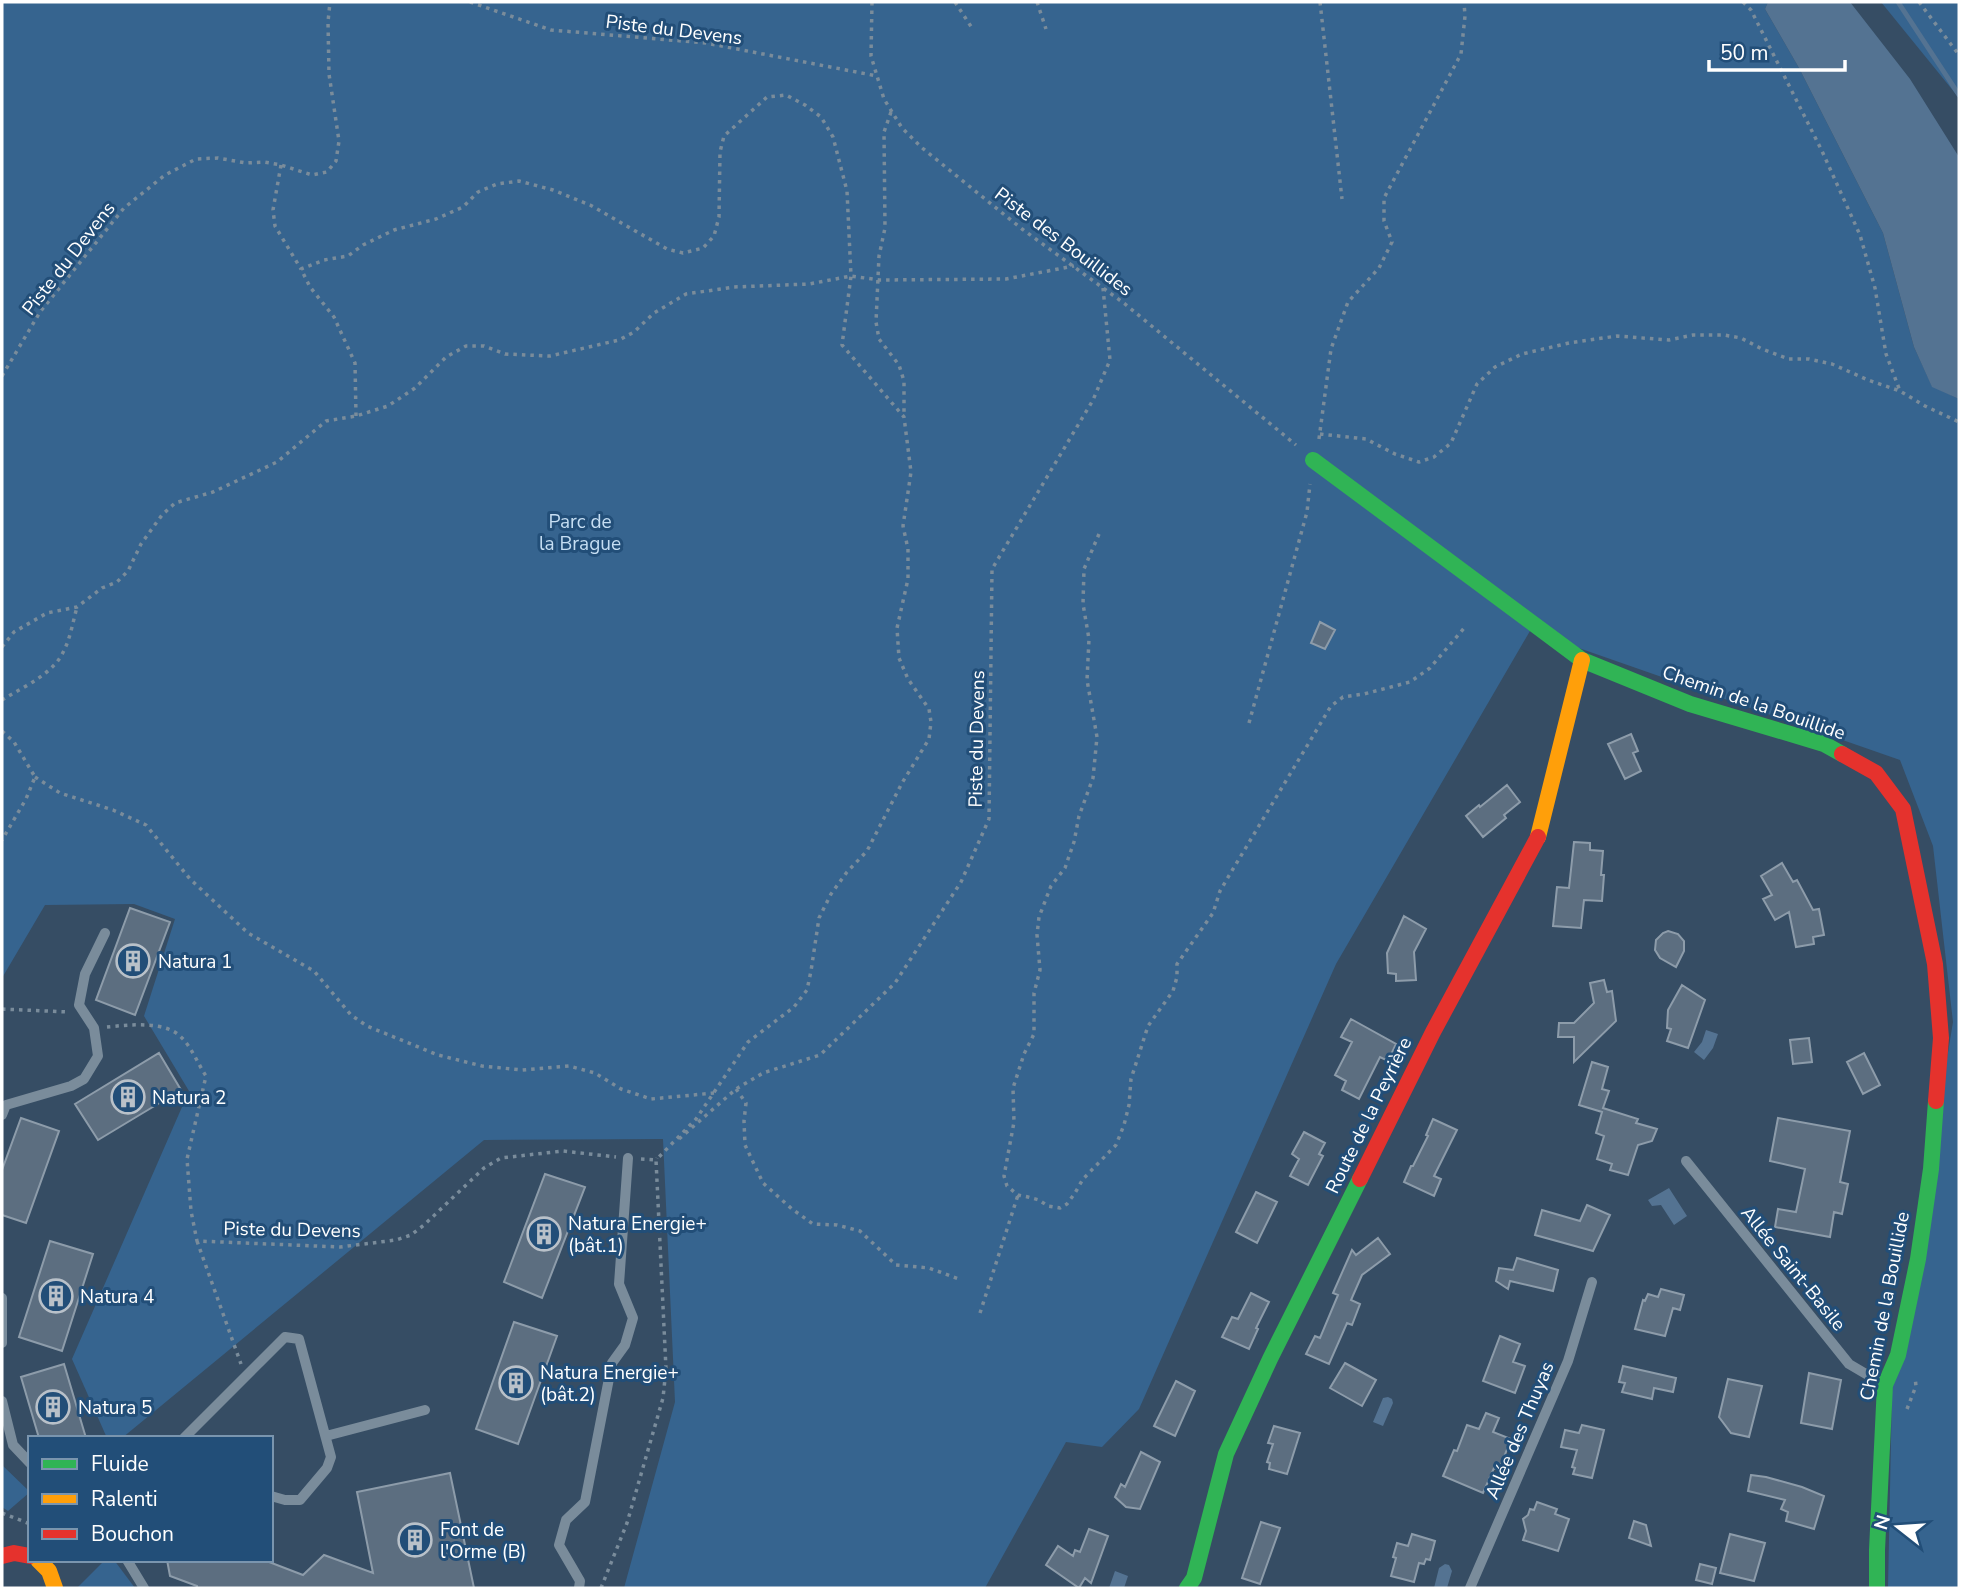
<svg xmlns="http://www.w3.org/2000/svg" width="1961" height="1590" font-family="'Nunito Sans',sans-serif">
  <rect width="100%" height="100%" fill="#364d64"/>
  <!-- green -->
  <path fill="#36648f" d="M2,2H1768L1765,9L1799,68L1883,233L1914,347L1932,386L1959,399V1588H1888L1892,1392L1953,1022L1933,846L1900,760L1530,631L1336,964L1139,1409L1102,1447L1066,1442L985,1588H624L675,1402L663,1139L484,1140L122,1438H107L72,1359L189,1091L144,1016L175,919L134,904L45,905L2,978Z
    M1881,2H1959V98Z
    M2,1465L30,1492L8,1511L2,1507Z
    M105,1560H114L135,1588H77Z"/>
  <!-- water -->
  <path fill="#547392" d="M1768,2H1850L1910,79L1959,157V399L1932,387L1914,347L1883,233L1799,68L1765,9Z
    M1706,1030L1718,1034L1713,1048L1704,1060L1694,1052L1702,1042Z
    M1669,1188L1687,1216L1674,1225L1661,1205L1652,1206L1648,1200Z
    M1388,1397L1392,1399L1393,1403L1383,1426L1373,1422L1383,1398Z
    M1445,1564L1449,1565L1452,1571L1447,1588H1434L1439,1568Z
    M1115,1571L1128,1576L1124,1588H1109Z"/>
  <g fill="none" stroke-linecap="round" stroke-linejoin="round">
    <!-- stream -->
    <path stroke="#547392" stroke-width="5" d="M1898,2L1959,95"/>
  </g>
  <!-- building -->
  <path fill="#5c6e80" stroke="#8d9caa" stroke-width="2" d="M1320,622L1335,630L1325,649L1311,643Z
    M1631,734L1638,751L1633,753L1641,771L1625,779L1608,744Z
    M1507,785L1520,802L1504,815L1506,818L1483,837L1466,816L1479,805L1480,807Z
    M1574,842L1590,843V850L1603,851L1601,875H1604L1602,901L1584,900L1581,928L1553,926L1557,887L1569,888Z
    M1782,863L1793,882L1797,880L1813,910L1819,909L1824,935L1813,937L1814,944L1796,947L1789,912L1775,920L1763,899L1772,895L1761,876Z
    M130,908L170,922L135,1015L96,1000Z
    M1404,916L1426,929L1414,952L1416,980L1396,981V974L1388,973L1387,953Z
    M1668,931L1678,934L1684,941V951L1676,967L1660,958L1655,950L1656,940L1663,933Z
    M1604,980L1607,992L1612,991L1616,1021L1574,1062V1037H1558L1559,1023H1574L1594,1003L1590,983Z
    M1682,985L1705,1000L1688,1048L1667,1041L1671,1029L1667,1028L1668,1010Z
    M1351,1019L1396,1044L1388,1061L1380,1057L1359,1099L1342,1090L1346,1081L1335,1075L1352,1042L1341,1037Z
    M1809,1038L1812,1062L1793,1064L1790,1040Z
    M159,1053L181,1090L98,1140L75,1104Z
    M1864,1053L1880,1085L1863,1094L1847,1062Z
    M1592,1062L1608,1067L1602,1089L1609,1091L1603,1108L1638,1119L1636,1123L1657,1129L1652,1141L1638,1145L1628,1175L1610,1170L1612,1164L1597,1159L1604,1136L1596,1133L1602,1112L1579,1105Z
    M21,1118L59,1131L26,1223L2,1215V1170Z
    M1778,1118L1850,1131L1840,1182L1848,1184L1842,1214L1834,1212L1830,1237L1775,1227L1778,1209L1796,1212L1805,1169L1770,1161Z
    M1433,1119L1457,1130L1434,1176L1441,1179L1434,1196L1404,1182L1411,1166H1413L1428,1136L1426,1135Z
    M1304,1132L1325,1143L1319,1154L1323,1156L1308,1185L1290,1176L1299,1159L1292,1154Z
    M545,1174L585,1187L542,1298L504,1282Z
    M1256,1192L1277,1202L1257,1243L1236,1232Z
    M1587,1205L1610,1215L1593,1251L1535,1235L1542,1210L1580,1221Z
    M1378,1238L1390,1254L1362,1275L1351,1300L1360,1304L1352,1325L1347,1323L1329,1364L1306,1354L1315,1336L1320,1338L1338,1295L1333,1293L1352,1250L1356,1255Z
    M50,1241L93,1254L62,1351L19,1337Z
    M1517,1258L1558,1270L1553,1291L1510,1281L1508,1289L1496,1281L1499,1268L1513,1270Z
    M1661,1289L1684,1295L1680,1310L1673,1308L1665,1336L1635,1329L1643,1300L1645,1301L1648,1294L1658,1297Z
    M1251,1293L1269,1302L1256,1328L1258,1329L1249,1349L1222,1337L1232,1317L1238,1319Z
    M514,1322L557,1336L518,1444L476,1429Z
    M1500,1336L1520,1344L1513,1362L1525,1366L1515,1393L1483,1381Z
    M1345,1363L1376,1380L1362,1406L1330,1388Z
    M64,1364L86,1438H39L21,1377Z
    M1623,1366L1676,1378L1673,1392L1654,1388L1652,1399L1622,1392L1625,1383L1619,1382Z
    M1809,1373L1841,1380L1832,1429L1801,1423Z
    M1728,1379L1762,1386L1749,1437L1731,1433L1719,1417Z
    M1176,1381L1195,1391L1175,1436L1154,1426Z
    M1486,1413L1499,1418L1493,1432L1511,1439L1499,1470L1494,1468L1483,1493L1443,1476L1454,1450L1457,1451L1467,1425L1479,1429Z
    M1582,1425L1604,1430L1592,1478L1573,1474L1575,1468L1572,1467L1577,1450L1561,1447L1565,1430L1579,1433Z
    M1274,1426L1300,1433L1287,1474L1269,1469L1270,1463L1267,1462L1273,1444L1268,1443Z
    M1141,1452L1160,1462L1140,1509L1126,1507L1115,1497L1121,1484L1125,1487Z
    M450,1473L474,1588H197V1586L170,1576L167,1560H264L303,1575L324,1555L373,1573L357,1492Z
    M1751,1475L1766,1477L1802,1487L1824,1496L1814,1529L1786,1521L1788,1512L1781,1509L1785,1500L1748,1491Z
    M1537,1502L1557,1509L1555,1514L1569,1519L1558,1551L1523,1540L1526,1531L1523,1519L1528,1515L1530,1509L1534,1510Z
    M1634,1521L1646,1525L1651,1546L1629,1538Z
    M1261,1522L1280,1528L1260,1584L1242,1578Z
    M1089,1529L1108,1536L1091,1583L1085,1578L1079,1588L1046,1565L1058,1546L1073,1556L1075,1550L1080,1552Z
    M1412,1534L1435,1541L1430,1560L1426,1559L1424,1564L1419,1563L1414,1582L1391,1576L1396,1558L1393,1557L1397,1543L1408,1546Z
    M1730,1534L1765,1543L1754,1581L1720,1573Z
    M1700,1564L1716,1568L1712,1584L1696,1580Z"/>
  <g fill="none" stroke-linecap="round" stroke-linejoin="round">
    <!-- path -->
    <path stroke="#7a8c9b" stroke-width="3.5" stroke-dasharray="3.5 5" stroke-linecap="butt" d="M470,2L551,30L706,43L877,76
      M872,2L871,56L884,99L902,128L921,147L1022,229L1125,304L1296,445
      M955,2L972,28
      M1037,2L1046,29
      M1320,2L1342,199
      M1743,2L1751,10L1822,151L1860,235L1875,288L1886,354L1900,391
      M1919,2L1959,55
      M891,112L884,132L885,228L879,256L876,322L879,339L899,365L904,381V415
      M281,165L273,210L275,226L301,269
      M2,376L40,312L124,208L165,175L196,159L218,158L246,163L264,162L281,165L312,175L327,172L336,161L339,141L329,74L328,22L330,2
      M356,416L355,363L334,317L310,287L301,269L324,260L348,256L363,245L394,230L436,219L463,207L478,192L497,184L519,181L553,190L590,205L667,249L683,253L703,248L714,236L719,217L720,152L724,136L767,97L786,95L805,105L821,117L833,137L847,191L851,276L842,345L904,417L911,472L903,526L908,549V579L897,628L899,658L908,679L929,709L931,722L929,739L902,783L867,851L847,872L831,894L819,918L811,971L807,990L794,1007L748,1042L696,1119L656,1160
      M1320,434L1366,439L1395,454L1419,462L1434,457L1451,443L1477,384L1495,367L1522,354L1569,343L1617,336L1669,340L1693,335H1724L1741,338L1762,349L1789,359H1809L1832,364L1868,380L1900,391L1925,406L1959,422
      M1319,439L1331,349L1348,302L1379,268L1392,242L1384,221V198L1461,54L1465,16L1464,2
      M1099,534L1084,569L1083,604L1089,639L1087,680L1097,737L1093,778L1079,816L1074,842L1065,868L1051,886L1039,917L1037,935L1040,970L1034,993V1034L1024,1054L1013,1088L1014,1122L1004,1176L1007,1186L1018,1195L1028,1197L1039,1200L1048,1206L1060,1208L1067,1204L1075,1193L1083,1179L1116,1145L1124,1125L1129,1105L1131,1079L1148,1026L1173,991L1177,977V964L1213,913L1220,891L1230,874L1331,706L1343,697L1364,694L1410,682L1430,668L1465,627
      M2,647L14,632L47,613L77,607L102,588L117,582L128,571L141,544L162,515L175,503L213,492L277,462L326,421L356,416L388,406L415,388L446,357L466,346H484L505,354L550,356L619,340L634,332L654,313L686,294L734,287L809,284L851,276L879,280L1006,279L1074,266
      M2,700C20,689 42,679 56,663C69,648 72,625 77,607
      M1249,723L1307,512L1310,484
      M2,731L14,742L35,777L26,799L2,840
      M35,777L60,793L113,810L146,825L190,879L248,933L314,971L351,1015L367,1026L438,1055L482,1066L522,1070L569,1066L595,1073L621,1089L651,1099L714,1093
      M2,1009L69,1012
      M107,1027C128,1025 166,1020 182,1038C192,1048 198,1064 206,1076L187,1159L191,1211L197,1241L340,1247L396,1240L411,1235L424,1225L484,1168L501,1158L563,1151L616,1157
      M736,1089L746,1103L744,1121L745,1145L763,1183L792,1209L813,1224L837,1225L860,1231L896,1265L929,1268L959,1279
      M679,1139L736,1089L763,1073L820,1055L895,983L961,882L989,819L992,569L1093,400L1110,360L1103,288
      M641,1159L656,1160L657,1158
      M197,1241L241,1364
      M980,1313L1018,1195
      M1907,1409L1916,1386L1915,1377
      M2,1513L30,1524
      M601,1588L627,1523L663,1398L666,1369L656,1160"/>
    <!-- lane -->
    <path stroke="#7a8c9b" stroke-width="10" d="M2,1115L6,1105L71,1086L84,1079L98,1056L94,1028L79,1005L85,974L105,933
      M1686,1161L1849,1364L1883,1384
      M2,1298V1343
      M2,1401L13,1445L30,1463
      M326,1436L425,1410
      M184,1438L285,1337L299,1339L331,1457L327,1468L300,1500H285L271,1496
      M127,1560L144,1588
      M579,1588L580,1581L559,1545L566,1520L585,1502L612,1363L625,1345L633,1318L619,1284L628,1158
      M1470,1588L1568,1361L1592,1282"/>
    <!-- fast -->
    <path stroke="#30b455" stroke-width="16" d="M1313,460L1582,660L1690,704L1824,744L1842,754
      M1187,1588L1194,1578L1226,1454L1270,1359L1360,1179
      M1877,1588V1550L1885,1385L1898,1355L1918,1259L1931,1169L1936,1101"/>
    <!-- slow -->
    <path stroke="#ff9f0a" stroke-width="16" d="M1538,837L1582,660
      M38,1560L49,1571L55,1588"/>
    <!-- jam -->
    <path stroke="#e5322d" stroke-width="16" d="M1842,754L1876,773L1903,809L1935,964L1941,1038L1936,1101
      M1360,1179L1433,1032L1538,837
      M2,1556L14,1553L30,1556"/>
  </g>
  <!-- icons -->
  <defs>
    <symbol id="building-ring" viewBox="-11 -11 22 22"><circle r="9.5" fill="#224e78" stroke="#b9c1c9" stroke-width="1.5"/><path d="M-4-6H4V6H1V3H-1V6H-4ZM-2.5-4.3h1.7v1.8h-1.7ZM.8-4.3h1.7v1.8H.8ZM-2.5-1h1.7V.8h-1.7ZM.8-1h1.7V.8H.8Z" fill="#b9c1c9"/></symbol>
  </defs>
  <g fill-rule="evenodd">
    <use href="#building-ring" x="114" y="942" width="38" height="38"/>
    <use href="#building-ring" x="109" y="1078" width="38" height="38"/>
    <use href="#building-ring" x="525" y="1215" width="38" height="38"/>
    <use href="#building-ring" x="37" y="1277" width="38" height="38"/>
    <use href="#building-ring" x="497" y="1364" width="38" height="38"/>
    <use href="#building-ring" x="34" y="1388" width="38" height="38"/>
    <use href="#building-ring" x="396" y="1521" width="38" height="38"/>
  </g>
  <g text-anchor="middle" stroke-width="6" stroke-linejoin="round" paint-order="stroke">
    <!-- street labels -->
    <g font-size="19" fill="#fff" stroke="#224e78">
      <text transform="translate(674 29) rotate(7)" y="7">Piste du Devens</text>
      <text transform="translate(1064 241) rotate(37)" y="7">Piste des Bouillides</text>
      <text transform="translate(68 258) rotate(-52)" y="7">Piste du Devens</text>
      <text transform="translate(1754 702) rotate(19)" y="7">Chemin de la Bouillide</text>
      <text transform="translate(976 739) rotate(-89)" y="7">Piste du Devens</text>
      <text transform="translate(1368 1115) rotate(-64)" y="7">Route de la Peyrière</text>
      <text transform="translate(292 1229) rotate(1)" y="7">Piste du Devens</text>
      <text transform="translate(1794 1268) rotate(51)" y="7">Allée Saint-Basile</text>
      <text transform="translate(1884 1306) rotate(-79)" y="7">Chemin de la Bouillide</text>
      <text transform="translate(1519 1430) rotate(-67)" y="7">Allée des Thuyas</text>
    </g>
    <!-- park labels -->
    <g font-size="19" fill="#c6def3" stroke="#224e78">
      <text x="580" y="528">Parc de<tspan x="580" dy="22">la Brague</tspan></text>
    </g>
    <!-- poi labels -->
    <g font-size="19" fill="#fff" stroke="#224e78" text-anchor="start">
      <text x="158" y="968">Natura 1</text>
      <text x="152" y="1104">Natura 2</text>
      <text x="568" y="1230">Natura Energie+<tspan x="568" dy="22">(bât.1)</tspan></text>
      <text x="80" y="1303">Natura 4</text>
      <text x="540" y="1379">Natura Energie+<tspan x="540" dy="22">(bât.2)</tspan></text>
      <text x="78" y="1414">Natura 5</text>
      <text x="440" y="1536">Font de<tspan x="440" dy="22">l'Orme (B)</tspan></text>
    </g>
  </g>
  <!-- border -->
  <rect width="1961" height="1590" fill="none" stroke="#ffffff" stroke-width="7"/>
  <!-- legend -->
  <rect x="28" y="1436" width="245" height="126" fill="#224e78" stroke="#7a95ae" stroke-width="2"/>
  <rect x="42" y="1459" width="35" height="10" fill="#30b455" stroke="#7a95ae" stroke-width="2"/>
  <text x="91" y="1471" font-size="21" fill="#ffffff">Fluide</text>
  <rect x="42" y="1494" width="35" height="10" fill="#ff9f0a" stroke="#7a95ae" stroke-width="2"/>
  <text x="91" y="1506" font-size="21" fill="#ffffff">Ralenti</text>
  <rect x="42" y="1529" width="35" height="10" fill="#e5322d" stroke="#7a95ae" stroke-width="2"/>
  <text x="91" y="1541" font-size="21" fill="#ffffff">Bouchon</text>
  <!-- north arrow -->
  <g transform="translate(1898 1527) rotate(287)" stroke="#224e78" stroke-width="5" paint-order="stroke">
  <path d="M0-5L12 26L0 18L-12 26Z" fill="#ffffff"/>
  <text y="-10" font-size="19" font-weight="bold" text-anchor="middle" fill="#ffffff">N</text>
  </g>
  <!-- scale -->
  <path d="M1709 60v10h136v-10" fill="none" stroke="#ffffff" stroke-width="3.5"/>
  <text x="1720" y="60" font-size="21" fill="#ffffff" stroke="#224e78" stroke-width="5" paint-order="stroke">50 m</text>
</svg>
